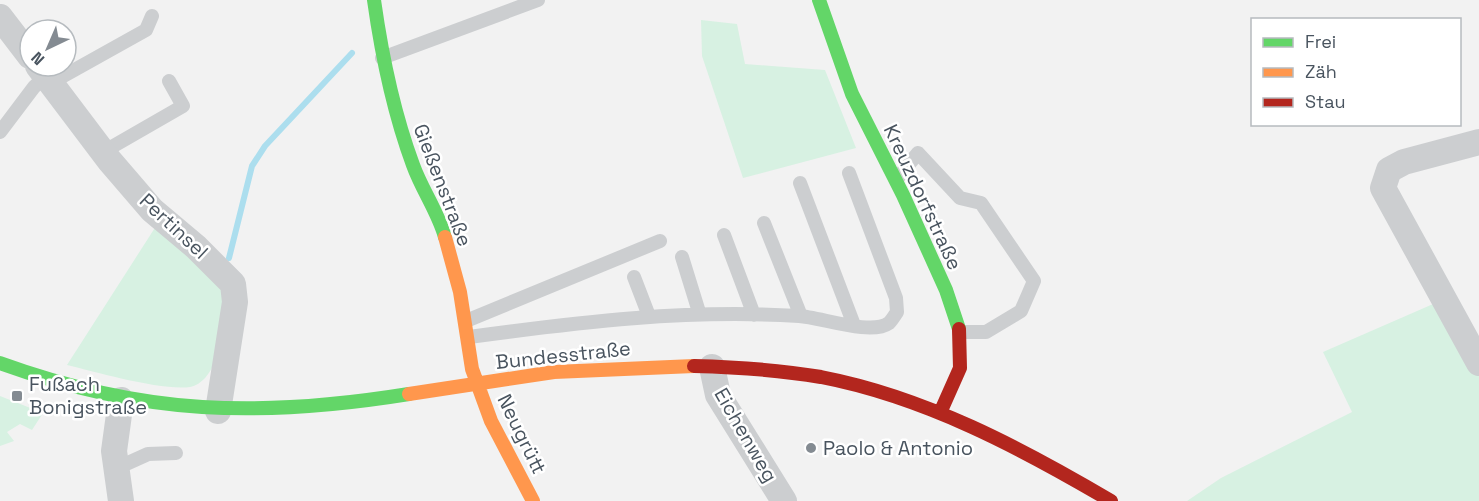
<svg xmlns="http://www.w3.org/2000/svg" width="1479" height="501" font-family="'Space Grotesk',sans-serif">
  <rect width="100%" height="100%" fill="#f2f2f2"/>
  <!-- green -->
  <path fill="#d7f1e2" d="M701,20L737,24L745,64L825,70L856,148L743,178L702,56Z
    M158,223L225,293C222,312 222,344 215,361C211,372 202,385 190,387C162,391 96,372 67,365Z
    M1440,301L1479,376V501H1187L1221,478L1352,412L1323,352Z
    M0,396L43,413L32,430L20,424L7,432L14,441L0,446Z"/>
  <g fill="none" stroke-linecap="round" stroke-linejoin="round">
    <!-- stream -->
    <path stroke="#acdeee" stroke-width="6" d="M229,258L252,166L265,146L352,53"/>
    <!-- lane -->
    <path stroke="#ccced0" stroke-width="14" d="M382,58L538,0
      M51,83L146,30L152,16
      M0,132L34,87L46,76
      M103,152L183,106L169,81
      M896,180L918,153L960,198L981,203L1034,281L1021,311L986,332H959
      M800,183L854,325
      M764,223L801,316
      M724,235L754,315
      M682,257L699,312
      M634,277L649,316
      M466,321L660,241
      M469,337C580,322 686,309 799,316C820,317 871,336 889,323C892,320 895,315 897,312L896,298L849,173
      M117,468L148,454L176,453"/>
    <!-- street -->
    <path stroke="#ccced0" stroke-width="26" d="M0,17L30,56
      M38,66L109,160L152,210L196,247L233,284L235,302L218,411
      M1479,142L1404,162L1389,170L1383,188L1479,363
      M712,367L718,395L784,501
      M121,400L114,451L121,501"/>
    <!-- fast -->
    <path stroke="#63d668" stroke-width="14" d="M374,0C382,57 393,111 413,165C422,190 438,212 445,237
      M819,0L852,94L903,195L946,290L959,329
      M0,363C143,415 260,418 409,394"/>
    <!-- slow -->
    <path stroke="#ff974d" stroke-width="14" d="M445,237L460,292L472,369L491,421L533,501
      M409,394L554,372L694,366"/>
    <!-- jam -->
    <path stroke="#b3261e" stroke-width="14" d="M694,366C736,367 779,370 821,377C925,397 1021,448 1111,501
      M940,413L960,368L959,329"/>
  </g>
  <!-- markers -->
  <g fill="#848b92" stroke="#fff" stroke-width="2">
    <rect x="11" y="390" width="12" height="12" rx="3"/>
    <circle cx="811" cy="448" r="6"/>
  </g>
  <g text-anchor="middle" stroke-width="5" stroke-linejoin="round" paint-order="stroke">
    <!-- street labels -->
    <g font-size="20" fill="#49545f" stroke="#fff">
      <text transform="translate(443 185) rotate(69)" y="7">Gießenstraße</text>
      <text transform="translate(923 197) rotate(65)" y="7">Kreuzdorfstraße</text>
      <text transform="translate(174 226) rotate(43)" y="7">Pertinsel</text>
      <text transform="translate(563 355) rotate(-6)" y="7">Bundesstraße</text>
      <text transform="translate(522 434) rotate(64)" y="7">Neugrütt</text>
      <text transform="translate(746 435) rotate(60)" y="7">Eichenweg</text>
    </g>
    <!-- poi labels -->
    <g font-size="20" fill="#49545f" stroke="#fff" text-anchor="start">
      <text x="29" y="391">Fußach<tspan x="29" dy="23">Bonigstraße</tspan></text>
      <text x="823" y="455">Paolo &amp; Antonio</text>
    </g>
  </g>
  <!-- legend -->
  <rect x="1251" y="18" width="210" height="108" fill="#ffffff" stroke="#b6bbbf" stroke-width="1.5"/>
  <rect x="1263" y="38" width="30" height="9" fill="#63d668" stroke="#b6bbbf" stroke-width="1.5"/>
  <text x="1305" y="48" font-size="18" fill="#49545f">Frei</text>
  <rect x="1263" y="68" width="30" height="9" fill="#ff974d" stroke="#b6bbbf" stroke-width="1.5"/>
  <text x="1305" y="78" font-size="18" fill="#49545f">Zäh</text>
  <rect x="1263" y="98" width="30" height="9" fill="#b3261e" stroke="#b6bbbf" stroke-width="1.5"/>
  <text x="1305" y="108" font-size="18" fill="#49545f">Stau</text>
  <!-- north arrow -->
  <g transform="translate(48 48) rotate(224)"><circle r="28" fill="#ffffff" stroke="#b6bbbf" stroke-width="1.5"/>
  <path d="M0-4.5L10 22L0 15L-10 22Z" fill="#848b92"/>
  <text y="-9" font-size="16" font-weight="bold" text-anchor="middle" fill="#49545f">N</text>
  </g>
</svg>
